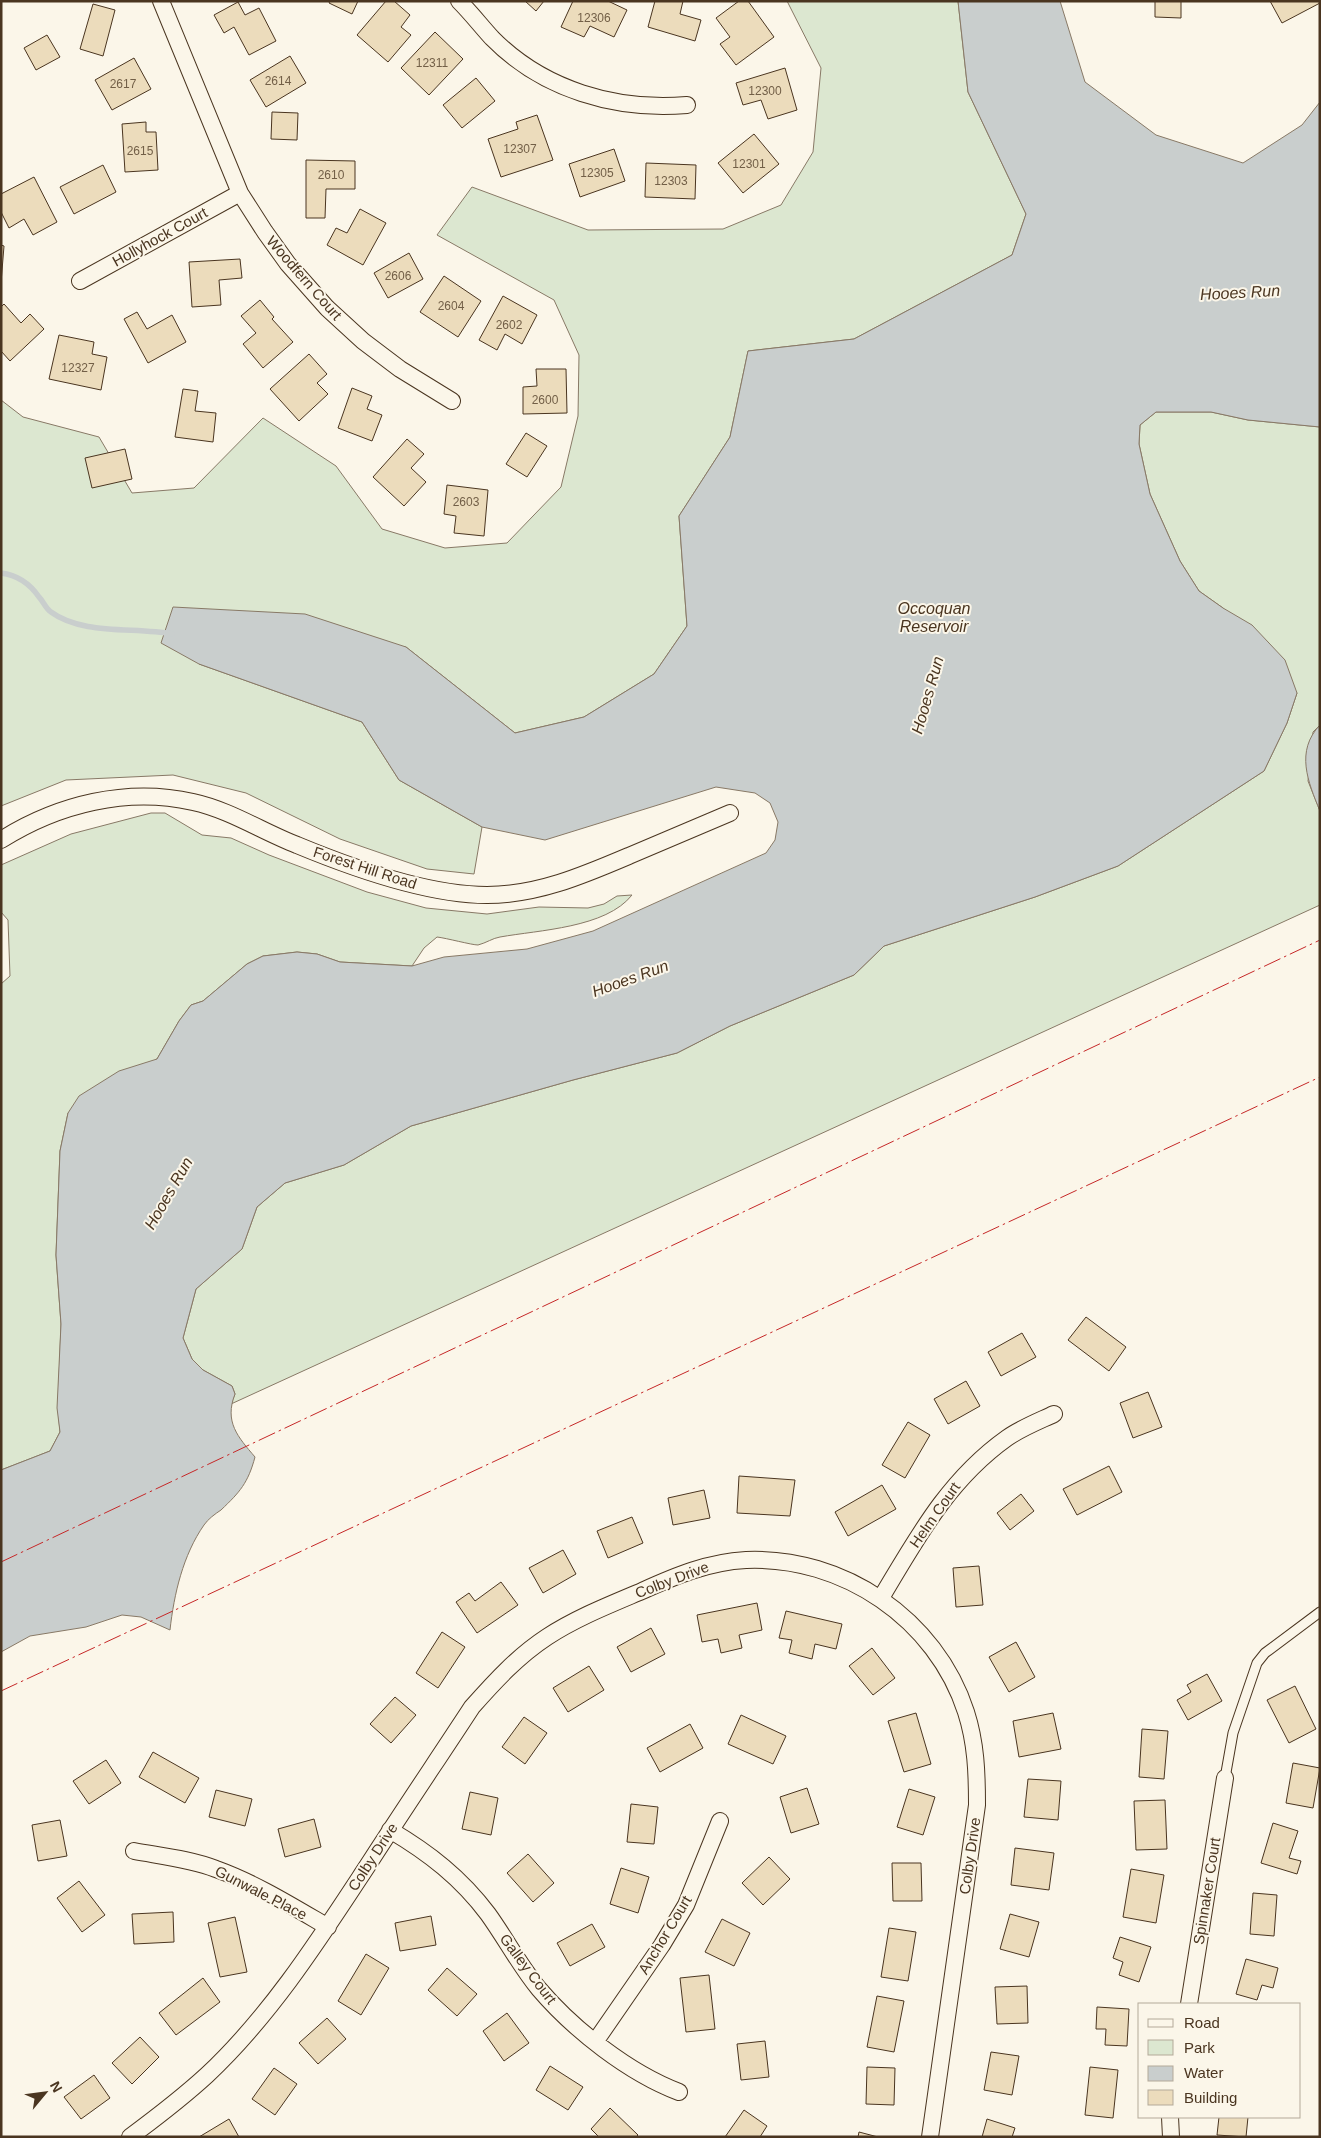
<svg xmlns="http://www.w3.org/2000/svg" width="1321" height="2138" font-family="Arial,sans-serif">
  <rect width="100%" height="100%" fill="#fbf6e9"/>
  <!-- green -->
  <path fill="#dce7d0" stroke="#887966" d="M787,1H958L968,92L1026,214L1012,255L854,339L748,351L730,437L679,516L687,626L654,674L584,717L515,733L406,647L199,664L362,722L399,780L482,827L474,874L427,869L340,839L246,793L173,775L66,780L1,806V400L23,417L99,437L132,493L194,488L263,418L336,466L382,529L445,548L507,543L561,487L578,416L579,355L554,300L437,235L472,187L588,230L723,229L781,205L813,152L821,68Z
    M1156,412H1211L1248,420L1320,427V725L1313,732L1308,781L1320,811V905L231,1404L235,1394L232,1386L203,1370L192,1359L183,1338L196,1289L242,1249L257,1207L285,1183L344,1165L411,1126L573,1080L677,1053L730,1026L854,975L884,946L1035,897L1118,866L1264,771L1287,723L1297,693L1223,608L1199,591L1180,561L1150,494L1139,444L1140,425Z
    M151,813H165L202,835L231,838L269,855L367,892L426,908L487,914L539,907L588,908L604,904L617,896L632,895C606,928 539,930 500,937C493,938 486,943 478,945C472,945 446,938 437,937L424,948L412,966L340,962L317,954L297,952L263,956L247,964L203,1001L191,1005L179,1021L157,1059L68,1113L60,1151L56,1255L61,1324L58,1408L60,1432L50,1451L1,1470V984L10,976L8,920L1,912V865L71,834Z"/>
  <!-- water -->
  <path fill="#c9cecd" stroke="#887966" d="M958,1H1060L1085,82L1156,135L1243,163L1302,125L1320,102V427L1248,420L1211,412H1156L1140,425L1139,444L1150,494L1180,561L1199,591L1223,608L1252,625L1285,660L1297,693L1287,723L1264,771L1118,866L1035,897L884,946L854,975L730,1026L677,1053L573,1080L411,1126L344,1165L285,1183L257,1207L242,1249L196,1289L183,1338L192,1359L203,1370L232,1386L235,1394C224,1422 238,1437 255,1457C248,1483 240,1492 221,1510C215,1514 208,1519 204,1525C183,1555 174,1594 170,1630L141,1617L122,1615L86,1627L30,1636L1,1652V1470L50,1451L60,1432L57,1408L61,1324L56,1255L60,1151L68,1113L79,1096L119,1071L157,1059L179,1021L191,1005L203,1001L247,964L263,956L297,952L317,954L340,962L412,966L444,957L527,949L593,931L766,853L775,840L778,822L770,803L755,793L716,787L545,840L482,827L399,780L362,722L199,664L161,643L173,607L305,614L406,647L515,733L584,717L654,674L687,626L679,516L730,437L748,351L854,339L1012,255L1026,214L968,92Z
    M1320,725V811C1308,782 1295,751 1320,725Z"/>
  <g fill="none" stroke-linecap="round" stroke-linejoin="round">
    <!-- stream -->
    <path stroke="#c9cecd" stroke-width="5.5" d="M1,573C17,575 30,584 39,597C43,601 46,609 51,612C82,635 134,627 172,634"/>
  </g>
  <!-- building -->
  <path fill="#ecdcbc" stroke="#4a3520" d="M330,1H358L352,14L329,3Z
    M386,1H394L410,15L401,27L411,35L388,62L357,35Z
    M525,1H544L536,11Z
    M573,1H608L627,10L614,37L590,26L584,37L561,27Z
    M655,1H683L680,14L701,20L695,41L648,27Z
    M739,1H748L774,37L736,65L720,44L730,37L716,18Z
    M1155,1H1181V18L1155,17Z
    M1270,1H1320V3L1282,23Z
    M238,2L245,15L259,8L276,41L249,55L234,27L224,33L214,15Z
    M93,4L115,10L103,56L80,49Z
    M435,32L463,59L429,95L401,68Z
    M47,35L60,57L36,70L24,48Z
    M290,56L306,83L266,107L250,80Z
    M134,58L151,89L112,110L95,80Z
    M785,68L797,110L768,119L761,100L743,105L736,83Z
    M476,78L495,101L462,128L443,105Z
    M272,112L298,113L297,140L271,139Z
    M537,115L553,160L501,177L488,139L518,129L516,122Z
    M146,122V132H156L158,170L125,172L122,124Z
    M754,134L779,164L743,193L718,163Z
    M614,149L625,181L580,197L569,164Z
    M306,160L355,161V189H326L325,218H306Z
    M646,163L696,165L695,199L645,197Z
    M103,165L116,192L74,214L60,187Z
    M34,177L57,222L33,235L24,219L9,228L1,212V194Z
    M360,209L386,223L363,265L327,245L336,228L347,233Z
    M1,245L4,246L1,283Z
    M409,253L423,279L388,298L374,273Z
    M240,259L242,278L219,280L221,305L192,307L189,262Z
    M444,276L481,301L458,337L420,312Z
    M503,296L537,315L522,344L505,334L497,350L479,340Z
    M260,300L274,317L272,319L293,342L263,368L243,344L256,333L241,316Z
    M4,304L21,323L30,314L44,329L10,361L1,351V307Z
    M137,312L147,329L172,315L186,342L148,363L124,319Z
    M59,335L94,342L92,354L107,357L101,390L49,379Z
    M309,354L327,374L317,383L328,394L299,421L270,389Z
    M536,369H566L567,413L523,414V387L537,386Z
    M352,388L372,396L367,409L382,415L372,441L338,428Z
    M183,389L198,391L195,411L216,413L213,442L175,437Z
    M526,433L547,446L527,477L506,464Z
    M407,439L424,454L411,468L426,482L404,506L373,477Z
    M125,449L132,479L92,488L85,458Z
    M447,485L488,490L484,536L454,533L456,516L444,514Z
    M1086,1317L1126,1347L1109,1371L1068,1340Z
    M1022,1333L1036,1357L1001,1376L988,1352Z
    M966,1381L980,1406L948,1424L934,1399Z
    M1148,1392L1162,1427L1133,1438L1120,1403Z
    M908,1422L930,1435L905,1478L882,1465Z
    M1109,1466L1122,1492L1077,1515L1063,1489Z
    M739,1476L795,1480L790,1516L737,1513Z
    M882,1485L896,1509L848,1536L835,1512Z
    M704,1490L710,1518L673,1525L668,1498Z
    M1021,1494L1034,1511L1010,1530L997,1513Z
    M632,1517L643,1543L608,1558L597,1531Z
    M563,1550L576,1574L543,1593L529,1568Z
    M979,1566L983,1605L956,1607L953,1568Z
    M501,1582L518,1605L477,1633L456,1602L469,1593L475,1601Z
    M757,1603L762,1630L739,1635L742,1648L721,1653L718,1639L702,1642L697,1615Z
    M786,1611L842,1624L836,1649L815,1644L812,1659L789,1653L792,1640L779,1638Z
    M651,1628L665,1654L631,1672L617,1647Z
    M442,1632L465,1647L438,1688L416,1673Z
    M1016,1642L1035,1677L1009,1692L989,1657Z
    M872,1648L895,1678L873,1695L849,1666Z
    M589,1666L604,1690L568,1712L553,1688Z
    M1207,1674L1222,1701L1188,1720L1177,1700L1191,1692L1187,1685Z
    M1295,1686L1316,1729L1289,1743L1267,1700Z
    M395,1697L416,1715L391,1743L370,1724Z
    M916,1713L931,1764L904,1772L888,1721Z
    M1053,1713L1061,1749L1019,1757L1013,1721Z
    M741,1715L786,1736L773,1764L728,1744Z
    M524,1717L547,1733L525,1764L502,1747Z
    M690,1724L703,1748L660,1772L647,1748Z
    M1142,1729L1168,1731L1164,1779L1139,1777Z
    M153,1752L199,1778L185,1803L139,1777Z
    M106,1760L121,1783L89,1804L73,1781Z
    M1293,1763L1320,1768L1313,1808L1286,1803Z
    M1028,1779L1061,1781L1058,1820L1024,1817Z
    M807,1788L819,1824L791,1833L780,1797Z
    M909,1789L935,1797L923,1835L897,1827Z
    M216,1790L252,1799L245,1826L209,1817Z
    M470,1792L498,1798L491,1835L462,1829Z
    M1165,1800L1167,1849L1136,1850L1134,1801Z
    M631,1804L658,1807L654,1844L627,1842Z
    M314,1819L321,1847L285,1857L278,1829Z
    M60,1820L67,1856L38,1861L32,1825Z
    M1273,1823L1298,1831L1289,1858L1301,1861L1297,1874L1261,1863Z
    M1015,1848L1054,1853L1049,1890L1011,1885Z
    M528,1854L554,1883L533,1902L507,1873Z
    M769,1857L790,1879L763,1905L742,1883Z
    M892,1863H921L922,1901H893Z
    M621,1868L649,1877L638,1913L610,1904Z
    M1131,1869L1164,1875L1156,1923L1123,1917Z
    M79,1881L105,1915L82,1932L57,1898Z
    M1253,1893L1277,1895L1274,1936L1250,1934Z
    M173,1912L174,1942L134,1944L132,1914Z
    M1010,1914L1039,1922L1029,1957L1000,1949Z
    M431,1916L436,1945L400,1951L395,1923Z
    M235,1917L247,1972L220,1977L208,1923Z
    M722,1919L750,1933L734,1966L705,1952Z
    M592,1924L605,1947L570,1966L557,1943Z
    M889,1928L916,1932L908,1981L881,1977Z
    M1120,1937L1151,1947L1139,1982L1119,1975L1123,1962L1113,1958Z
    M366,1954L389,1968L361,2015L338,2001Z
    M1246,1959L1278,1968L1273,1988L1262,1985L1257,2000L1236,1994Z
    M447,1968L477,1994L457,2016L428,1990Z
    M709,1975L715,2029L686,2032L680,1978Z
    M203,1978L220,2002L176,2035L159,2013Z
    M1027,1986L1028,2023L997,2024L995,1987Z
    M877,1996L904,2001L894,2052L867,2047Z
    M1097,2007L1129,2009L1127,2046L1105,2045L1106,2029H1096Z
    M507,2013L529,2043L504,2061L483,2031Z
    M327,2018L346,2039L318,2064L299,2043Z
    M140,2037L159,2057L132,2084L112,2063Z
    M765,2041L769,2077L741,2080L737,2044Z
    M991,2052L1019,2056L1012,2095L984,2090Z
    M550,2066L583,2087L568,2110L536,2090Z
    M867,2067L895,2068L894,2105L866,2104Z
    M1090,2067L1118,2070L1113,2118L1085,2115Z
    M274,2068L297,2084L275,2115L252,2099Z
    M94,2075L110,2098L81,2119L64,2097Z
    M610,2108L638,2135L636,2137H599L591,2129Z
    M744,2110L767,2126L760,2137H725Z
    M1219,2117H1248L1246,2137L1217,2135Z
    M229,2119L239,2137H199Z
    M987,2119L1015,2128L1012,2137H982Z
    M859,2132L878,2137H858Z"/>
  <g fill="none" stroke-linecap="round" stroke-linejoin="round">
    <defs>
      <path id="lane" d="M1225,1778L1233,1733L1257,1663L1265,1653L1320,1612"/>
      <path id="street" d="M161,1L240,193L265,232L288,264L327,308L363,341L400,369L452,401
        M459,1C471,13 481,26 492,38C543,90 616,111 687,105
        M80,281L240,193
        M1,840C58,804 127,787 193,802C230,810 263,832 297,845C350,867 429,895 487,895C538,895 584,875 631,855C664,841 697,827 730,813
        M881,1598C917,1538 948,1480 1007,1438C1021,1428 1039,1421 1054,1414
        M390,1830C429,1853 461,1878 488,1914C506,1939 520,1966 539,1989C574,2030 629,2073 679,2092
        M134,1851C161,1856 190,1859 216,1869C255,1883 292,1906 328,1927
        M1189,2004L1225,1778
        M595,2042L662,1945L686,1905L720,1821
        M1170,2117L1171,2137
        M130,2137C157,2117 183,2097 207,2075C271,2015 320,1938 368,1865C402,1812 438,1759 472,1707C495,1681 518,1656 547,1637C576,1618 609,1605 642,1591C675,1576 708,1562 746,1560C843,1556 936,1619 966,1712C976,1743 977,1773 977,1805L930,2137"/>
    </defs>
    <!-- lane casing -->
    <use href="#lane" stroke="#4a3520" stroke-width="11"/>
    <!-- street casing -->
    <use href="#street" stroke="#4a3520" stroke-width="18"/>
    <!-- lane -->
    <use href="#lane" stroke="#fbf6e9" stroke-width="9"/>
    <!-- street -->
    <use href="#street" stroke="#fbf6e9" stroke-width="16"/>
    <!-- power -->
    <path stroke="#c62828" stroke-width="1" stroke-dasharray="18 4 2.5 4" stroke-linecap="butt" d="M1,1562L1320,940
      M1,1691L1320,1077"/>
  </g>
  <g text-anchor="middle" stroke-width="4" stroke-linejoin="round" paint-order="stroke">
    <!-- number labels -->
    <g font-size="12" fill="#725f47">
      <text x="594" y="22">12306</text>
      <text x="432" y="67">12311</text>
      <text x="278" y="85">2614</text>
      <text x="123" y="88">2617</text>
      <text x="765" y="95">12300</text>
      <text x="520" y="153">12307</text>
      <text x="140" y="155">2615</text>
      <text x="749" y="168">12301</text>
      <text x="597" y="177">12305</text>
      <text x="331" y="179">2610</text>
      <text x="671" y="185">12303</text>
      <text x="398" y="280">2606</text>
      <text x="451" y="310">2604</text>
      <text x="509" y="329">2602</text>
      <text x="78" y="372">12327</text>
      <text x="545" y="404">2600</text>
      <text x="466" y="506">2603</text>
    </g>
    <!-- street labels -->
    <g font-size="15" fill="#4a3520" stroke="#fbf6e9">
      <text transform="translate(160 237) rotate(-29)" y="5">Hollyhock Court</text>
      <text transform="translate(304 278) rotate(49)" y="5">Woodfern Court</text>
      <text transform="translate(365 868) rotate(18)" y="5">Forest Hill Road</text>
      <text transform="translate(935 1515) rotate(-55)" y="5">Helm Court</text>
      <text transform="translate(672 1580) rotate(-21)" y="5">Colby Drive</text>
      <text transform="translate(970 1856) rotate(-82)" y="5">Colby Drive</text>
      <text transform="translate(373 1857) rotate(-57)" y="5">Colby Drive</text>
      <text transform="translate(1207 1891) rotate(-81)" y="5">Spinnaker Court</text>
      <text transform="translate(261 1893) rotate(27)" y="5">Gunwale Place</text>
      <text transform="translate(665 1935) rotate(-59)" y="5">Anchor Court</text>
      <text transform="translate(528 1969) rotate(53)" y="5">Galley Court</text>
    </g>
    <!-- water labels -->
    <g font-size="16" font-style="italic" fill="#4a3520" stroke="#fbf6e9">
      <text transform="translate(1240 292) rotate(-3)" y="6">Hooes Run</text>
      <text x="934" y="614">Occoquan<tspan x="934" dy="18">Reservoir</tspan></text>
      <text transform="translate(927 695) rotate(-74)" y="6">Hooes Run</text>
      <text transform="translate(630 978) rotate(-20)" y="6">Hooes Run</text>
      <text transform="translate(168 1193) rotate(-60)" y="6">Hooes Run</text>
    </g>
  </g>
  <!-- border -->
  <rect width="1321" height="2138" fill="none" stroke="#4a3520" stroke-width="5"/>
  <!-- legend -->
  <rect x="1138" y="2003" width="162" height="115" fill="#fbf6e9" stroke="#b4a999"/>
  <rect x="1148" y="2019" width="25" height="8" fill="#fbf6e9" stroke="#b4a999"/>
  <text x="1184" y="2028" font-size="15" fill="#4a3520">Road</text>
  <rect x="1148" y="2040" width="25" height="15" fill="#dce7d0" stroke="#b4a999"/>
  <text x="1184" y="2053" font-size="15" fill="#4a3520">Park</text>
  <rect x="1148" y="2066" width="25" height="15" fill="#c9cecd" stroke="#b4a999"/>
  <text x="1184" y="2078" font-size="15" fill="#4a3520">Water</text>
  <rect x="1148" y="2090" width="25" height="15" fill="#ecdcbc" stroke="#b4a999"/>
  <text x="1184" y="2103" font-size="15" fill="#4a3520">Building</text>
  <!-- north arrow -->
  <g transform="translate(45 2093) rotate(61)" stroke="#fbf6e9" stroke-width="4" paint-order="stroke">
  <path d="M0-4L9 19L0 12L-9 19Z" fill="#4a3520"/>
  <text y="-8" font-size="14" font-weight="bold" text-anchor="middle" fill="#4a3520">N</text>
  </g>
</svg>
